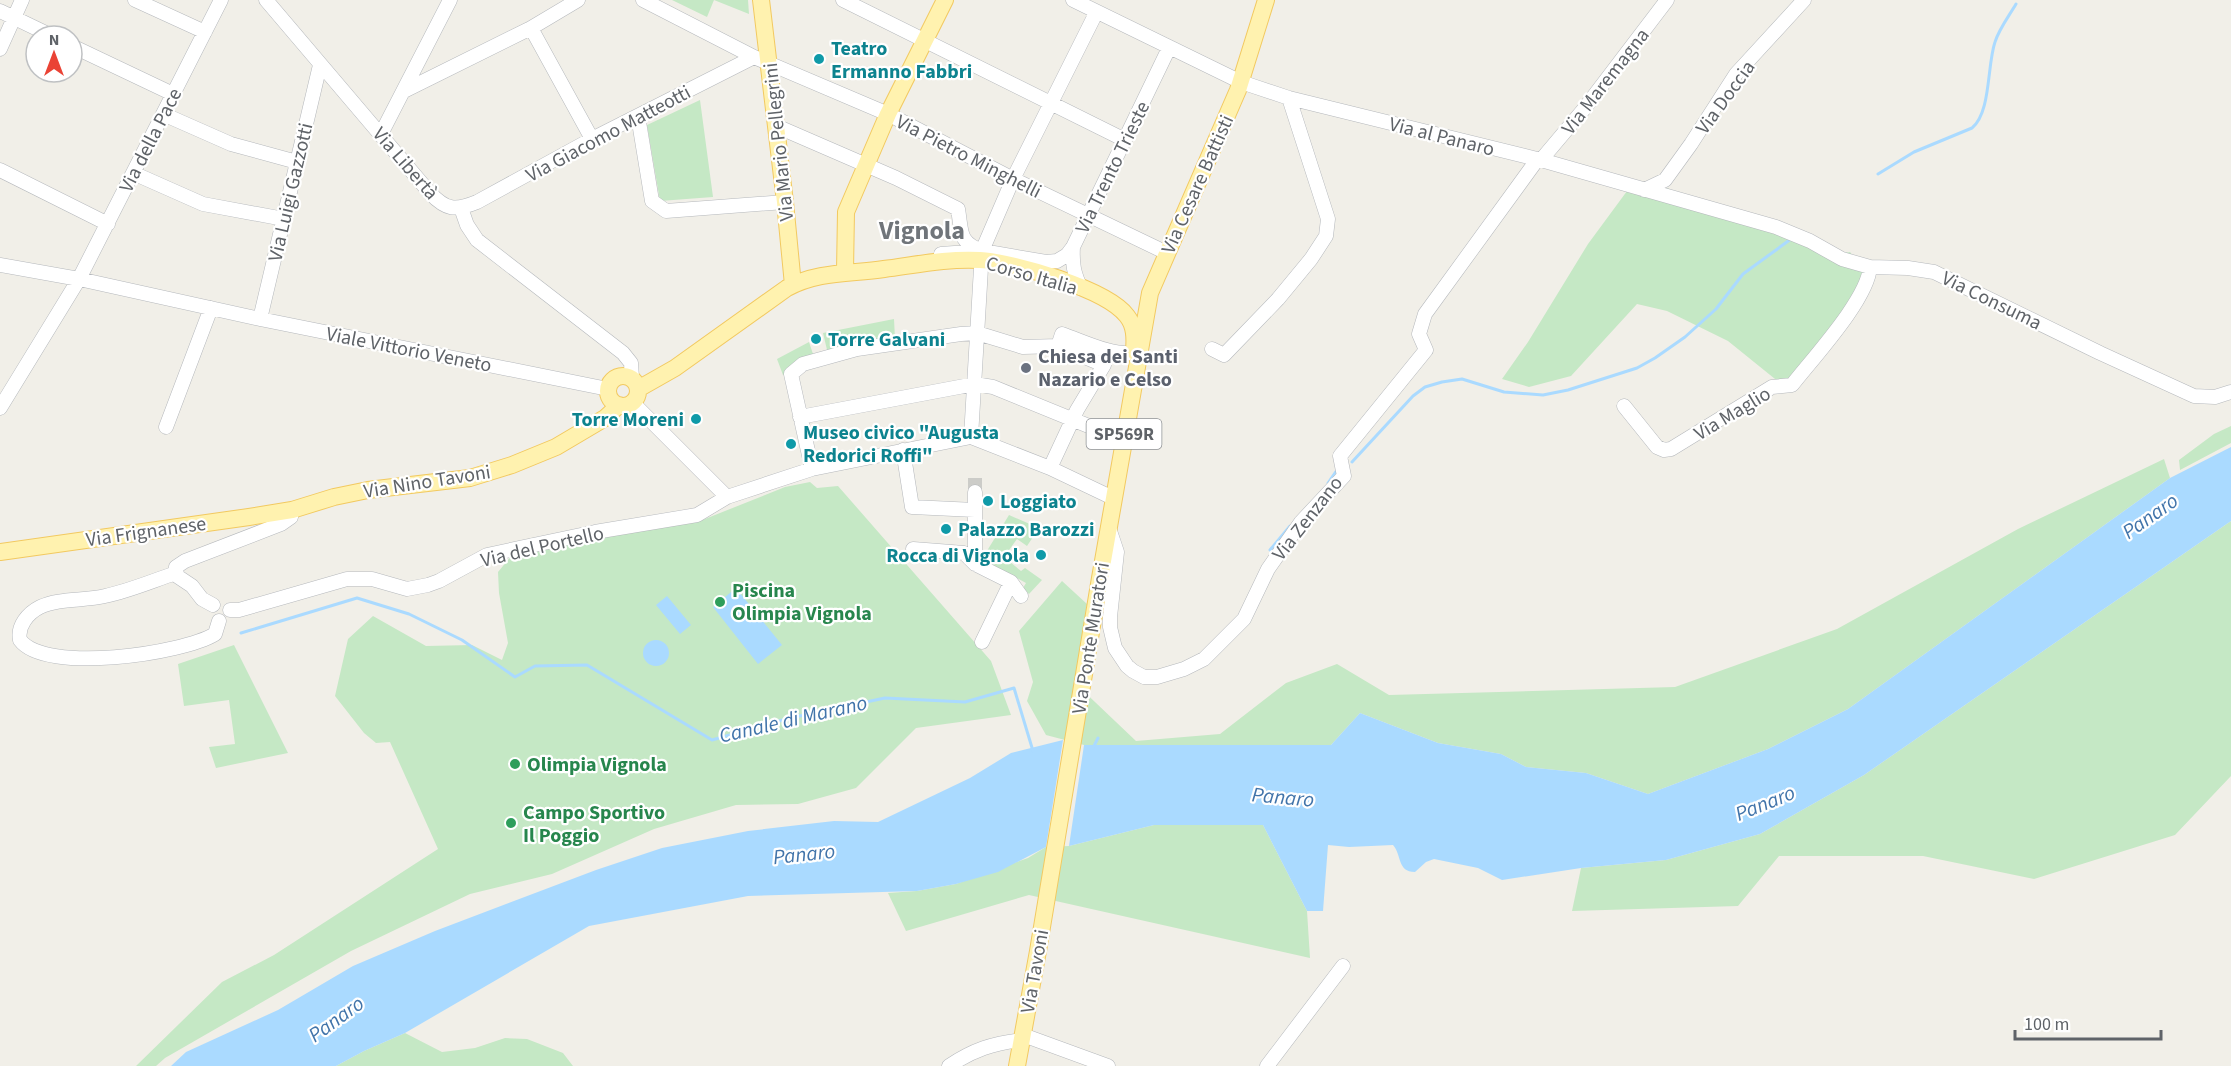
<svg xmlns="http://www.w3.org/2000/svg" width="2231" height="1066" font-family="'Source Sans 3',sans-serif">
  <rect width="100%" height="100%" fill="#f1efe8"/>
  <!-- green -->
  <path fill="#c5e8c5" d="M672,0H748L749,14L714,0L707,17Z
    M700,100L713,197L660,201L647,125Z
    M1630,187L1668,188L1678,199L1757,222L1827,256L1850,252L1865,272L1840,331L1785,387L1728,341L1667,311L1637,304L1571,376L1529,387L1502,379L1528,342L1588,244Z
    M894,319L895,339L828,354L823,333Z
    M809,342L814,357L783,375L777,359Z
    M2231,426V443L2180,470L2179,460L2214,434Z
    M2164,459L2170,478L1848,709L1768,749L1648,794L1586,773L1526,767L1501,754L1438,743L1360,713L1331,745H1084L1046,735L1027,701L1033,682L1019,631L1062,581L1087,604L1075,683L1136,741L1220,734L1286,683L1337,664L1389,695L1675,687L1837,629L2018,529Z
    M810,482L817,488L838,486L991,661L1011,715L916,728L856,788L798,804L736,805L654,829L552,874L470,894L351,951L165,1058L156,1066H136L222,982L274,955L438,849L390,742L376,743L364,733L335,696L348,639L373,616L426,646L472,645L502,660L508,643L499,593L498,572L512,555L567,542L590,540L700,521L785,487Z
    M1009,515L1039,528L1027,546L1017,539L1004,557L1021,571L1025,568L1042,580L1029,594L1023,588L1026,583L982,559Z
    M2231,521V776L2175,835L2034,879L1923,856H1779L1738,906L1572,911L1581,868L1666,860L1760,834L1864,775Z
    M234,645L288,753L216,768L209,747L235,744L229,700L184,706L178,664Z
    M1154,825H1263L1307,911L1310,958L1029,895L906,931L888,893L917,891L956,884L1028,858L1046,847L1069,846Z
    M405,1033L442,1052L475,1048L505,1038L527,1039L563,1053L573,1066H336L364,1051Z"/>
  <!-- water -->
  <path fill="#aadaff" d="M2231,447V521L1864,775L1760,834L1666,860L1581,868L1502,880L1478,868L1434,859L1426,862L1415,872C1397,872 1402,855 1393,845L1349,847L1328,845L1323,911H1307L1263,825H1154L1069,846L1084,745H1331L1360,713L1438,743L1501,754L1526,767L1586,773L1648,794L1768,749L1848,709L2170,478Z
    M736,588L782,645L758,664L713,607Z
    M667,596L691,625L680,634L656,605Z
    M643 653a13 13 0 1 1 26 0a13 13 0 1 1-26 0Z
    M1063,740L1046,847L998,872L956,884L917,891L748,896L589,926L405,1033L364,1051L336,1066H171L186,1052L278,1010L353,966L435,931L596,870L662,848L748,831L834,821L878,822L970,778L1011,753Z"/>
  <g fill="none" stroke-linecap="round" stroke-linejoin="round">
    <!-- stream -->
    <path stroke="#aadaff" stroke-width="3" d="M1878,174L1914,152L1972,128C1991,113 1987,65 1995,42C1999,29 2009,16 2016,4
      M1352,462L1413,396L1425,387L1442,382L1462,379L1504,392L1543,395L1568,390L1637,368L1655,358L1685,337L1716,309L1743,274L1791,239
      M1328,483L1337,470
      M1270,550L1290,526
      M241,633L357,598L409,614L462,640L515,677L535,666L587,665L712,740L790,718L885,698L965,702L1014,688L1033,751
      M1093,748L1098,738"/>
    <!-- minor-tunnel -->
    <path stroke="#ccccc8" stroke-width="14" stroke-dasharray="14 7" stroke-linecap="butt" d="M975,492V472"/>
    <defs>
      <path id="minor" d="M135,0L205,32
        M266,0L430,193C446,210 455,211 477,202L592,139L754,57
        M643,0L754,57L888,114L1013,179L1167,253
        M843,0L1125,140
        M1073,0L1241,82L1289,98L1541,160L1776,227L1810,241L1842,259L1870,267L1908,268L1934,272L2100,353L2194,396L2215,397L2231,392
        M0,11L52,36
        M531,28L592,139
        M72,46L173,94
        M0,49L22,0
        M404,91L531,28L578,0
        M163,114L231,144L297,162
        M638,116L652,201L666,211L785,202
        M776,126L896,178L958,209C962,232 958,242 982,251
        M381,134L450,0
        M1541,160L1584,109L1667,0
        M0,170L108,224
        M133,173L203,204L284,219
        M1644,190L1665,180L1691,144L1736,74L1804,0
        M461,208L467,225L477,240L623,353L631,363L632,378
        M941,254L982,251L1046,262L1057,261L1067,255L1073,247
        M0,265L79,279L260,319L608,389
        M1081,288C1074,274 1072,264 1073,247L1169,48
        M260,319L320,65
        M1212,349L1224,355L1278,299L1311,259L1326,236L1328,219L1289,98
        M632,402L727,497
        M1624,406L1657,447L1664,450L1671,449L1772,387L1792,385C1813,358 1868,299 1870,267
        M0,408L79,279L221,0
        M800,417L975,384L993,387L1123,440
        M166,427L211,308
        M971,437L982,251L1013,179L1094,17
        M971,437L1050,468L1113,498
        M903,450L912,507L975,510
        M1050,468L1077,410L1104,365L1058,346L1062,334C1085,342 1110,355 1134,353
        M812,469L791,374L803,364L857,349L961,334L977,333L1023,347L1058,346
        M975,492V564
        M1109,528L1117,552L1110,617V627L1115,648L1127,666L1133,671L1144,677H1157L1184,669L1204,659L1244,619L1268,569L1301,522L1344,476L1340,456L1426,350L1419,334L1425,314L1537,160
        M913,549L964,553L975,564L1011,582L1021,596
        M176,573C152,581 129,591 105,596C84,601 59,598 40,607C28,613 17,626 20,640C45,674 182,654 215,634L219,621
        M213,605L202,599L192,586L177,576L176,567L185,561L281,524L291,517L292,510
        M230,610H239L347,579H372L407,589L428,585L439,581L487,555L595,532L697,515L727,497L812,469L971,437
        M982,642L1011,582
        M1023,1035L1108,1066
        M949,1066C973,1050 993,1043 1022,1040
        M1267,1066L1343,966"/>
      <path id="major" d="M761,0L785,202L793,285
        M845,271L846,212L888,114L945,0
        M608 391a15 15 0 1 1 30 0a15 15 0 1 1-30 0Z
        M638,389L675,368L787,288C818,271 850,274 884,269C915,265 948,258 980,260C1013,262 1107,289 1127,316C1135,326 1135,338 1134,351
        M0,552L249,517L292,510L334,497L368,490L470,478L512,465L556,447L605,418L619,405
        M1017,1066L1038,951L1100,578L1150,293L1238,90L1266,0"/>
    </defs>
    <!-- minor casing -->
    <use href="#minor" stroke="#b5b8bc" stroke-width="15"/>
    <!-- major casing -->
    <use href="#major" stroke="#f2c960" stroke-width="18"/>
    <!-- minor -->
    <use href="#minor" stroke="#fff" stroke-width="14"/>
    <!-- major -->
    <use href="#major" stroke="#fff2af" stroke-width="16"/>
  </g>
  <!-- markers -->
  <g fill="#0f9aa8" stroke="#fff" stroke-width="2">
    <circle cx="819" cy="59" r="6"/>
    <circle cx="816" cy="339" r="6"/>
    <circle cx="696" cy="419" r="6"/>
    <circle cx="791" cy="444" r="6"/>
    <circle cx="988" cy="501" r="6"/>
    <circle cx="946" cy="529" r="6"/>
    <circle cx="1041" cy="555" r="6"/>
  </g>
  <circle fill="#6b7280" stroke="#fff" stroke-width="2" cx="1026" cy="368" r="6"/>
  <g fill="#2e9e5b" stroke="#fff" stroke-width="2">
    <circle cx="720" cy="602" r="6"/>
    <circle cx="515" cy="764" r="6"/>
    <circle cx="511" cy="823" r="6"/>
  </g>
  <g text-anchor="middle" stroke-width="4.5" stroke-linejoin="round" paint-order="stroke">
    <!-- shield labels -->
    <rect fill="#fff" stroke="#8f9295" stroke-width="1.5" x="1086.5" y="419" width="75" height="30" rx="4.5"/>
    <g font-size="18" font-weight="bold" fill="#5f6368">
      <text x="1124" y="440">SP569R</text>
    </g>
    <!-- culture labels -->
    <g font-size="20" font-weight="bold" fill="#0d838f" stroke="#fff" text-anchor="start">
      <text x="831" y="55">Teatro<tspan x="831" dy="23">Ermanno Fabbri</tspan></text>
      <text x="828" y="346">Torre Galvani</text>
      <text x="684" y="426" text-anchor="end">Torre Moreni</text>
      <text x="803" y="439">Museo civico "Augusta<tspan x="803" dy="23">Redorici Roffi"</tspan></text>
      <text x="1000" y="508">Loggiato</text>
      <text x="958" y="536">Palazzo Barozzi</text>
      <text x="1029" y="562" text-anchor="end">Rocca di Vignola</text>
    </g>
    <!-- street labels -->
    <g font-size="20" fill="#5f6368" stroke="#fff">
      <text transform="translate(1605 81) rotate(-52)" y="7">Via Maremagna</text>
      <text transform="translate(1725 97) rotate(-54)" y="7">Via Doccia</text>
      <text transform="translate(608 133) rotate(-28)" y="7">Via Giacomo Matteotti</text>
      <text transform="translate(1442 136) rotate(14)" y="7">Via al Panaro</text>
      <text transform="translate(150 140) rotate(-63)" y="7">Via della Pace</text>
      <text transform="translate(778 142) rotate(-96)" y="7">Via Mario Pellegrini</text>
      <text transform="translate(969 156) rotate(27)" y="7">Via Pietro Minghelli</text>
      <text transform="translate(406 163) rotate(49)" y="7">Via Libertà</text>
      <text transform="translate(1112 167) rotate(-64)" y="7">Via Trento Trieste</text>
      <text transform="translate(1197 184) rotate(-66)" y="7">Via Cesare Battisti</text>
      <text transform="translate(290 192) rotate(-77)" y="7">Via Luigi Gazzotti</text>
      <text transform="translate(1032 275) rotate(16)" y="7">Corso Italia</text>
      <text transform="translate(1992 300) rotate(26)" y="7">Via Consuma</text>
      <text transform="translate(409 349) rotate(11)" y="7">Viale Vittorio Veneto</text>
      <text transform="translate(1732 413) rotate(-31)" y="7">Via Maglio</text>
      <text transform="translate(427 481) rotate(-9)" y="7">Via Nino Tavoni</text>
      <text transform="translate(1307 518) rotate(-52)" y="7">Via Zenzano</text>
      <text transform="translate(146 531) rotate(-8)" y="7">Via Frignanese</text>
      <text transform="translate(542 546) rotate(-13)" y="7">Via del Portello</text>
      <text transform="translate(1090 638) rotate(-81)" y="7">Via Ponte Muratori</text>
      <text transform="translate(1034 971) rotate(-80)" y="7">Via Tavoni</text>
    </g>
    <!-- worship labels -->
    <g font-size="20" font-weight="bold" fill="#5b616d" stroke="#fff" text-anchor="start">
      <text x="1038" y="363">Chiesa dei Santi<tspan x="1038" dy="23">Nazario e Celso</tspan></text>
    </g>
    <!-- leisure labels -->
    <g font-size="20" font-weight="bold" fill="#27864d" stroke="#fff" text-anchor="start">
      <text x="732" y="597">Piscina<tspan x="732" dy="23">Olimpia Vignola</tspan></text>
      <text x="527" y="771">Olimpia Vignola</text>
      <text x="523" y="819">Campo Sportivo<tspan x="523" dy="23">Il Poggio</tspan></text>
    </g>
    <!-- water labels -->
    <g font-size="21" font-style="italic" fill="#4174aa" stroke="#fff">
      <text transform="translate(2150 516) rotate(-35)" y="7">Panaro</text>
      <text transform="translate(793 719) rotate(-13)" y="7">Canale di Marano</text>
      <text transform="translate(1283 797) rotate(5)" y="7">Panaro</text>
      <text transform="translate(1765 803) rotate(-22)" y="7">Panaro</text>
      <text transform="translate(804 854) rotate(-6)" y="7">Panaro</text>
      <text transform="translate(336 1019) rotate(-36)" y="7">Panaro</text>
    </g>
    <!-- district labels -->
    <g font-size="26" font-weight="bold" fill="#70757a" stroke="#fff">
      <text x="922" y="239">Vignola</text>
    </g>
  </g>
  <!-- north arrow -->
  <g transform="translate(54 54)"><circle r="28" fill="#ffffff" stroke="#bfc1c3" stroke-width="1.5"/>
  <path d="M0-4.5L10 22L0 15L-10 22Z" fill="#ea4335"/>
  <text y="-9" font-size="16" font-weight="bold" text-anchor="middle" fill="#5f6368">N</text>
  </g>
  <!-- scale -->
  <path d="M2015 1030v9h146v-9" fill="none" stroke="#5f6368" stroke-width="3"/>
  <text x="2024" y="1030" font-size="18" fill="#5f6368" stroke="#ffffff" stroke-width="4.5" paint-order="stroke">100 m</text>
</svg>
